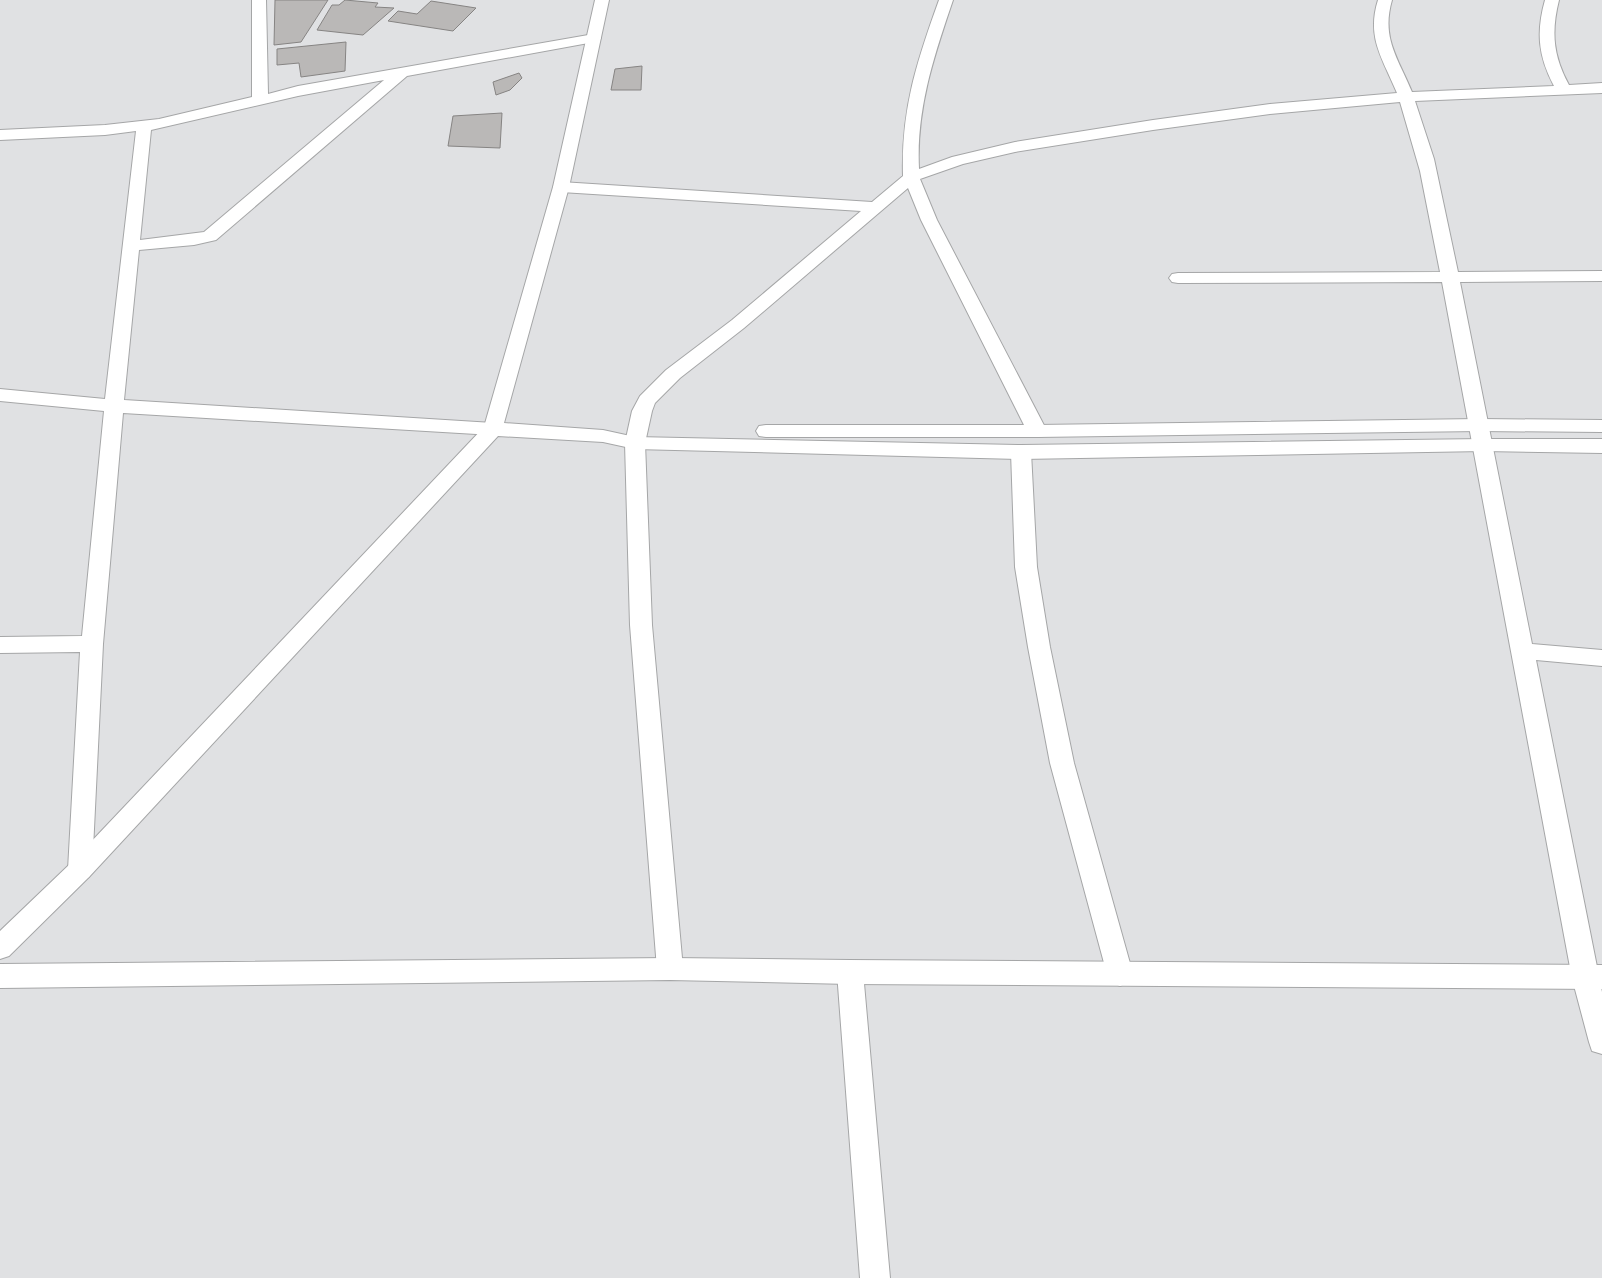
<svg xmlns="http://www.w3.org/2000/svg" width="1602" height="1278" font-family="Rubik,sans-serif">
  <rect width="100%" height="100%" fill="#e0e1e3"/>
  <!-- building -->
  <path fill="#bab8b7" stroke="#868483" d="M275,0H328L301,42L274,45Z
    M345,0L378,3L375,7L394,8L363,35L317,30L332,5H339Z
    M431,1L476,8L453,31L388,21L398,11L417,14Z
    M346,42L345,71L301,77L299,63L277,65V49Z
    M642,66L641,90H611L615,69Z
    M519,73L522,78L510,90L496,95L493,82Z
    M502,113L500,148L448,146L453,116Z"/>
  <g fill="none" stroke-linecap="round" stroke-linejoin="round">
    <defs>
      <path id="street" d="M252,0H266L268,94L298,86L594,34L599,35L601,38L599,41L594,42L407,76L216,240L194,245L139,250L124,400L493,423L500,425L503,429L500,433L493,435L123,413L103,644L92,870L89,877L80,880L71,877L68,870L80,652L0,653V637L82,636L104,411L0,401V389L105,399L136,131L105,135L0,140V130L105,125L159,119L252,97ZM384,80L204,232L140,240L151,130L298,96Z
        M939,0H953C934,56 916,109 919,169L952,157L1015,142L1153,120L1270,104L1397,93C1383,59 1366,38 1378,0H1392C1381,38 1398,58 1412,92L1554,86C1538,56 1536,32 1545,0H1559C1551,32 1553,56 1569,85L1602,83V93L1415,101L1434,159L1458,272L1602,271V281L1460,282L1532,644L1602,650V666L1536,660L1602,992V1054L1592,1051L1589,1042L1572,978L1442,282L1178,283L1172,282L1169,278L1172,274L1178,273L1440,272L1420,171L1400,102L1270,114L1153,130L1015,152L963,164L920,179L937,220L1047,431L1044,436L1037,437L1030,436L1027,431L921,220L908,188L744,328L680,378L655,403L652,411L645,443L652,625L683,969L679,977L670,980L661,977L657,969L630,625L625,443L632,411L640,396L666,370L732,320L861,211L561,192L555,190L553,187L555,184L561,182L872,202L903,176C901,109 917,61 939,0Z
        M1021,445L1028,447L1031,452L1037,567L1050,647L1074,763L1133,974L1129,982L1120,986L1111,982L1107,974L1050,763L1028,647L1015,567L1011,452L1014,447Z
        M850,960L859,964L863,972L890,1278H860L837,972L841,964Z"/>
      <path id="secondary" d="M595,0H609L569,187L504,423L603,430L635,437L1021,445L1484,439H1602V453L1484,451L1021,459L635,449L603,442L498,436L89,877L9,956L0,959V931L71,863L484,427L553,187Z
        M1480,419L1602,420V432L1480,431L1037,437H766L759,436L756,431L759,426L766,425H1037Z
        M670,958L850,960L1602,965V989L850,984L670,980L0,988V964Z"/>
    </defs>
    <!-- street casing -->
    <use href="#street" stroke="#a5a6a7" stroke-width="2"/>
    <!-- secondary casing -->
    <use href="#secondary" stroke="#a5a6a7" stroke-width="2"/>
    <!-- street -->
    <use href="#street" fill="#fff" fill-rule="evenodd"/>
    <!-- secondary -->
    <use href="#secondary" fill="#fff" fill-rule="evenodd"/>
  </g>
</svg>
